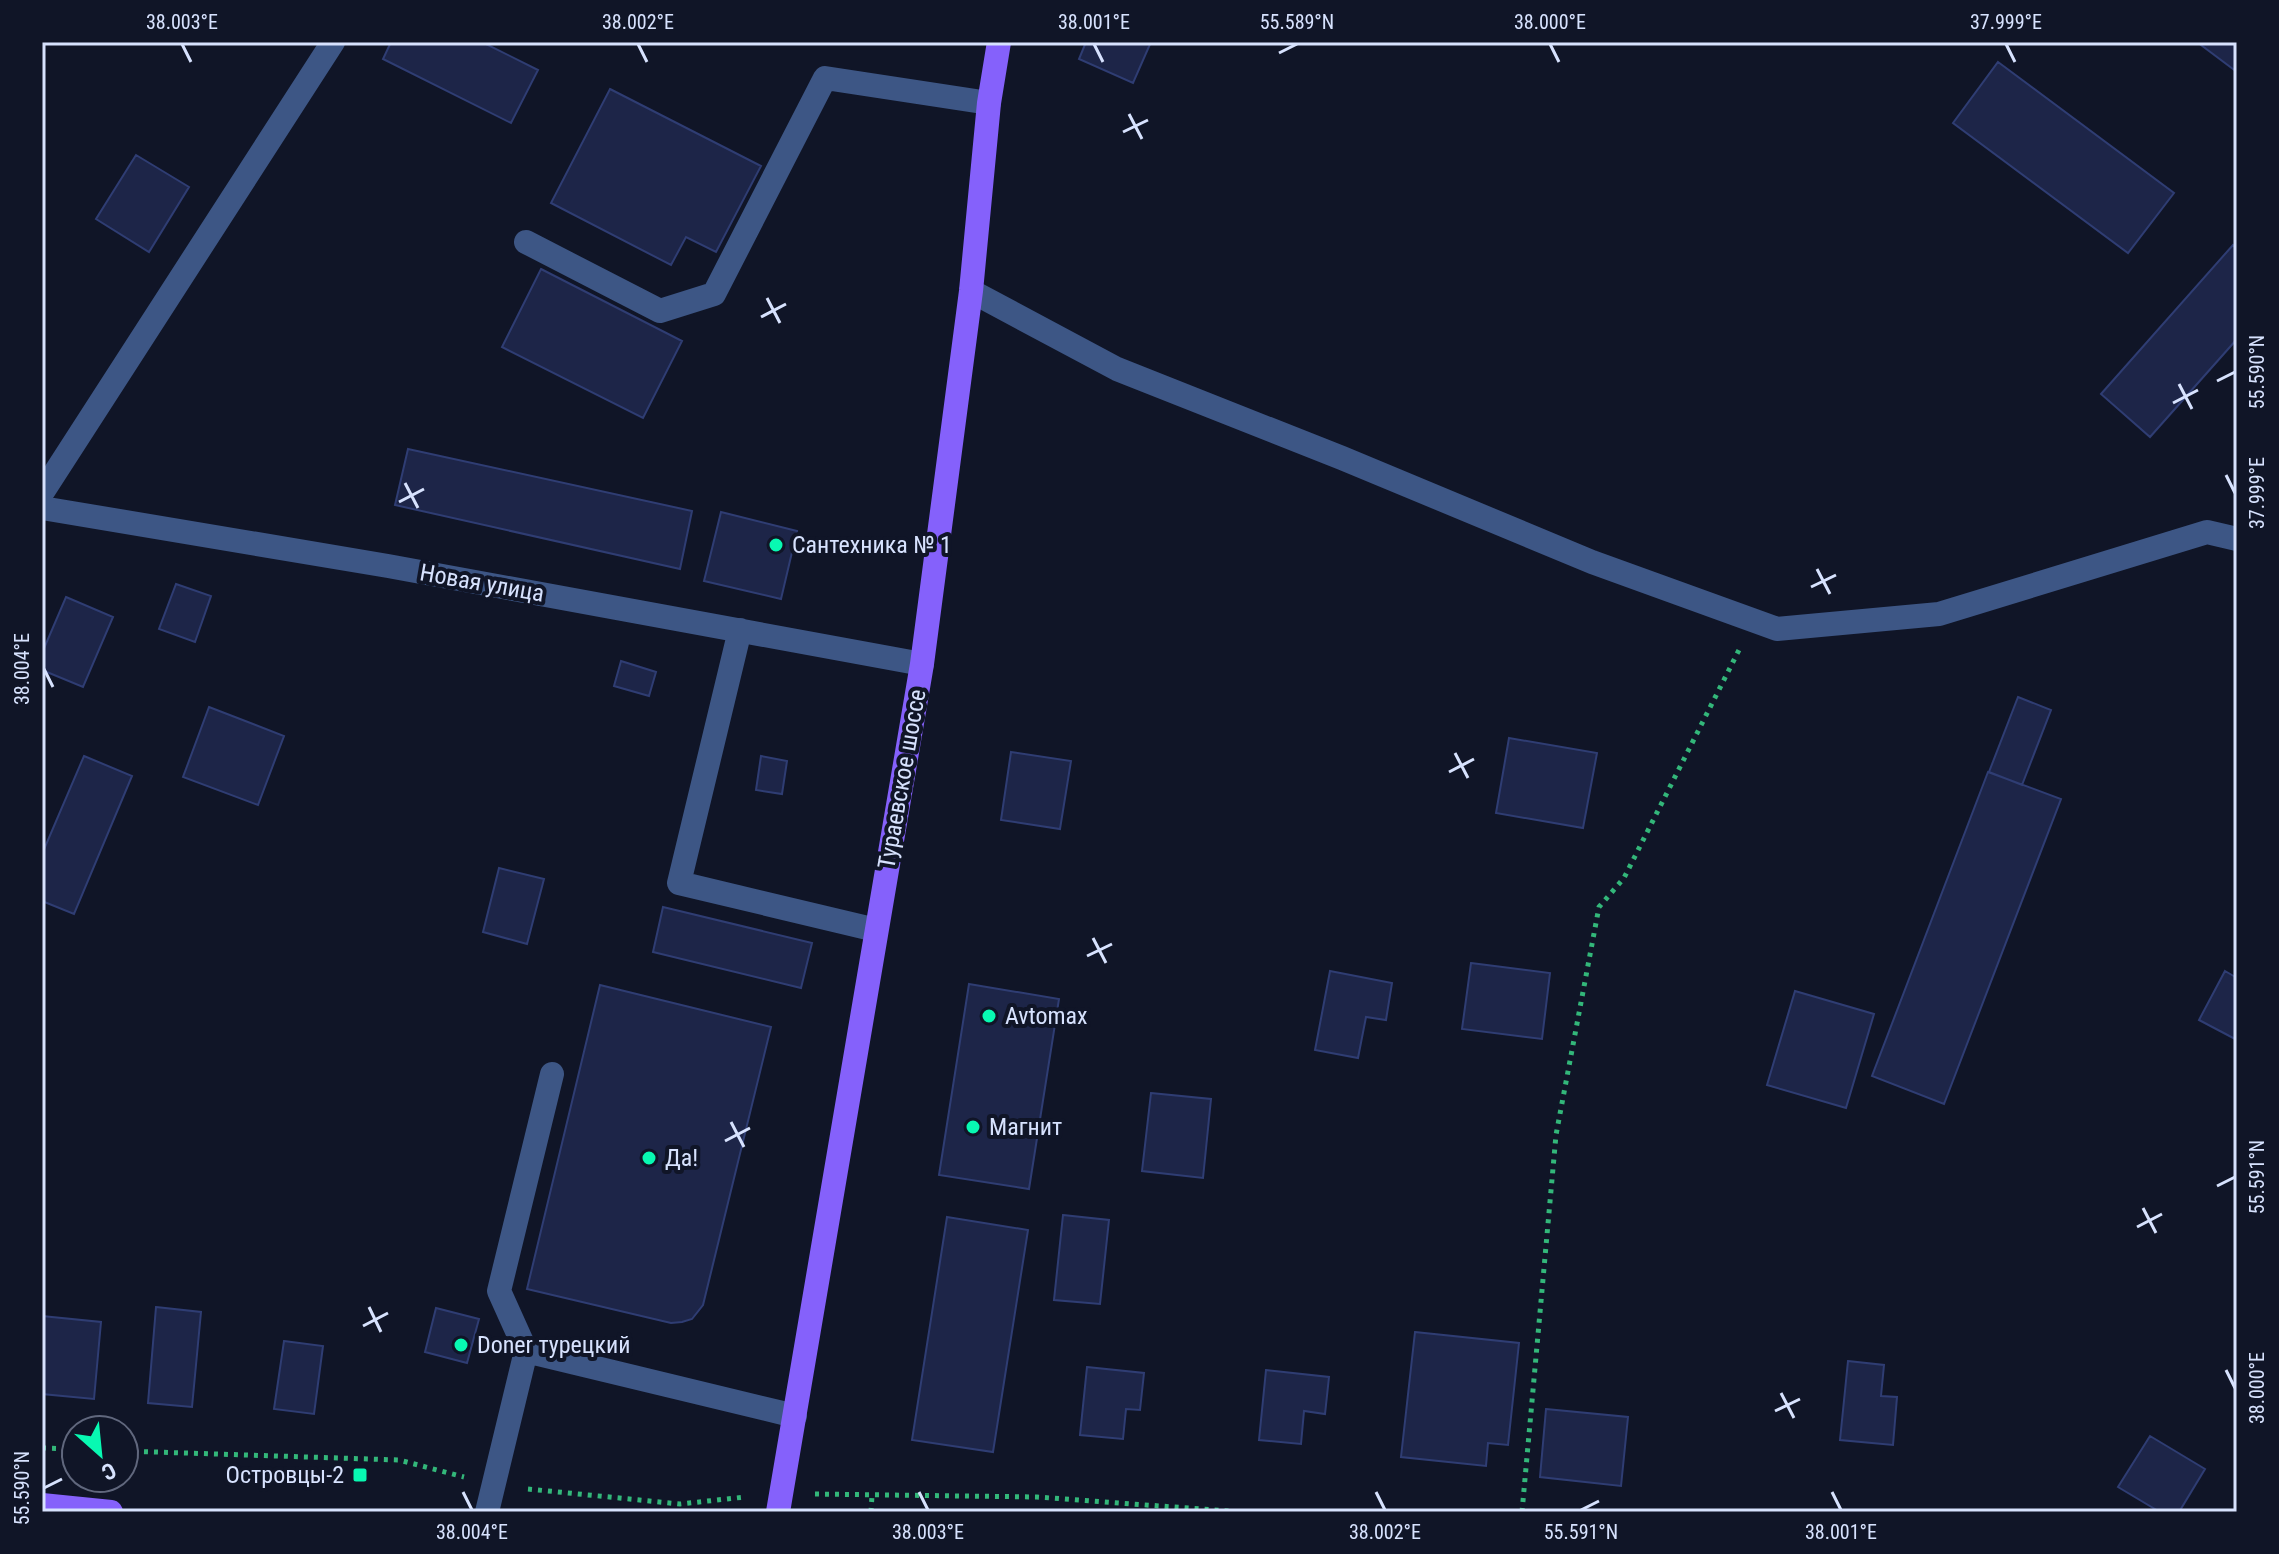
<svg xmlns="http://www.w3.org/2000/svg" width="2279" height="1554" font-family="'Roboto Condensed',sans-serif">
  <rect width="100%" height="100%" fill="#101527"/>
  <!-- building -->
  <path fill="#1d2548" stroke="#2f3d73" stroke-width="2" d="M391,42H482L538,70L511,123L383,59Z
    M1086,42H1151L1133,83L1079,59Z
    M2197,42H2237V72Z
    M1998,62L2174,193L2128,253L1953,123Z
    M610,89L761,166L716,252L686,237L671,265L551,203Z
    M136,155L189,187L149,252L96,219Z
    M2233,245L2237,249V339L2150,437L2101,394Z
    M541,269L682,341L643,418L502,347Z
    M408,449L692,511L680,569L395,505Z
    M721,512L797,531L781,599L704,581Z
    M176,584L211,596L195,642L159,629Z
    M66,597L113,617L83,687L42,670V653Z
    M621,661L656,672L649,696L614,686Z
    M2018,697L2051,710L2022,785L1989,772Z
    M209,707L284,736L258,805L183,777Z
    M1509,738L1597,753L1583,828L1496,813Z
    M1011,752L1071,761L1060,829L1001,820Z
    M84,756L132,776L74,914L42,901V854Z
    M761,756L787,761L782,794L756,790Z
    M1988,772L2061,799L1944,1104L1872,1076Z
    M499,868L544,879L527,944L483,932Z
    M663,907L812,943L801,988L653,952Z
    M1471,963L1550,973L1542,1039L1462,1029Z
    M1330,971L1392,983L1386,1020L1366,1017L1358,1058L1315,1050Z
    M2225,971L2237,978V1040L2199,1020Z
    M969,984L1059,999L1029,1189L939,1175Z
    M600,985L771,1027L703,1305L692,1319L682,1322L671,1323L527,1289Z
    M1795,991L1874,1014L1846,1108L1767,1085Z
    M1151,1093L1211,1099L1203,1178L1142,1171Z
    M1063,1215L1109,1220L1100,1304L1054,1300Z
    M947,1217L1028,1230L993,1452L912,1440Z
    M156,1307L201,1312L192,1407L148,1403Z
    M436,1308L479,1319L467,1363L425,1352Z
    M42,1316L101,1322L94,1399L42,1394Z
    M1415,1332L1519,1343L1508,1445L1488,1443L1486,1466L1401,1457Z
    M284,1341L323,1346L314,1414L274,1409Z
    M1848,1361L1884,1365L1881,1396L1897,1397L1893,1445L1840,1440Z
    M1087,1367L1144,1373L1140,1410L1126,1409L1123,1439L1080,1435Z
    M1266,1370L1329,1377L1325,1414L1304,1411L1301,1444L1259,1440Z
    M1546,1409L1628,1417L1621,1486L1540,1477Z
    M2150,1436L2205,1469L2179,1512H2160L2118,1487Z"/>
  <g fill="none" stroke-linecap="round" stroke-linejoin="round">
    <!-- path -->
    <path stroke="#33b77a" stroke-width="5" stroke-dasharray="4 6" stroke-linecap="butt" d="M42,1448L76,1449
      M124,1451L399,1460L464,1477
      M528,1489L680,1504L745,1497
      M815,1494L1037,1497L1242,1512
      M871,1512L872,1495
      M1522,1512L1556,1135L1599,907L1624,878L1739,650"/>
    <!-- minor -->
    <path stroke="#3d5685" stroke-width="24" d="M526,242L660,311L714,294L825,78L989,103
      M971,291L1117,369L1342,458L1592,562L1777,629L1939,614L2207,532L2237,539
      M42,493L333,42
      M42,508L388,566L922,664
      M740,630L679,883L876,930
      M526,1351L499,1291L552,1074
      M487,1512L526,1351L795,1416"/>
    <!-- major -->
    <path stroke="#8561fb" stroke-width="24" d="M42,1505L111,1512
      M778,1512L922,664L971,291L989,103L999,42"/>
  </g>
  <!-- ticks -->
  <path fill="none" stroke="#d7e2fe" stroke-width="3" d="M182,44L191,62M638,44L647,62M1094,44L1103,62M1550,44L1559,62M2006,44L2015,62M1279,53L1297,44M1129,114L1142,139M1123,132L1148,120M767,298L780,323M761,317L786,304M2217,381L2235,372M2179,384L2192,409M2173,403L2198,390M2226,475L2235,493M405,483L418,508M399,502L424,489M1817,569L1830,594M1811,587L1836,575M44,669L53,687M1455,753L1468,778M1449,772L1474,759M1093,938L1106,963M1087,956L1112,944M731,1122L744,1147M725,1141L750,1128M2217,1186L2235,1177M2143,1208L2156,1233M2137,1227L2162,1214M369,1307L381,1332M363,1326L388,1313M2226,1370L2235,1388M1781,1393L1794,1418M1775,1411L1800,1399M44,1488L62,1479M463,1492L472,1510M919,1492L928,1510M1376,1492L1385,1510M1832,1492L1841,1510M1581,1510L1599,1501"/>
  <!-- markers -->
  <g fill="#08f9b2" stroke="#101527" stroke-width="3">
    <circle cx="776" cy="545" r="8"/>
    <circle cx="989" cy="1016" r="8"/>
    <circle cx="973" cy="1127" r="8"/>
    <circle cx="649" cy="1158" r="8"/>
    <circle cx="461" cy="1345" r="8"/>
    <rect x="352" y="1467" width="16" height="16" rx="4"/>
  </g>
  <g text-anchor="middle" stroke-width="8" stroke-linejoin="round" paint-order="stroke">
    <!-- poi labels -->
    <g font-size="24" fill="#d7e2fe" stroke="#101527" text-anchor="start">
      <text x="792" y="553">Сантехника № 1</text>
      <text x="1005" y="1024">Avtomax</text>
      <text x="989" y="1135">Магнит</text>
      <text x="665" y="1166">Да!</text>
      <text x="477" y="1353">Doner турецкий</text>
      <text x="344" y="1483" text-anchor="end">Островцы-2</text>
    </g>
    <!-- street labels -->
    <g font-size="24" fill="#d7e2fe" stroke="#101527">
      <text transform="translate(482 583) rotate(10)" y="8">Новая улица</text>
      <text transform="translate(902 779) rotate(-80)" y="8">Тураевское шоссе</text>
    </g>
  </g>
  <!-- border -->
  <rect width="2279" height="1554" fill="none" stroke="#101527" stroke-width="88"/>
  <!-- north arrow -->
  <g transform="translate(100 1454) rotate(153)"><circle r="38" fill="#101527" stroke="#60677d" stroke-width="2"/>
  <path d="M0-6L14 30L0 20L-14 30Z" fill="#08f9b2"/>
  <text y="-12" font-size="22" font-weight="bold" text-anchor="middle" fill="#d7e2fe">С</text>
  </g>
  <rect x="44" y="44" width="2191" height="1466" fill="none" stroke="#d7e2fe" stroke-width="3"/>
  <g font-size="20" text-anchor="middle" fill="#d7e2fe">
    <text x="182" y="29">38.003°E</text>
    <text x="638" y="29">38.002°E</text>
    <text x="1094" y="29">38.001°E</text>
    <text x="1297" y="29">55.589°N</text>
    <text x="1550" y="29">38.000°E</text>
    <text x="2006" y="29">37.999°E</text>
    <text transform="translate(2257 372) rotate(-90)" y="7">55.590°N</text>
    <text transform="translate(2257 493) rotate(-90)" y="7">37.999°E</text>
    <text transform="translate(22 669) rotate(-90)" y="7">38.004°E</text>
    <text transform="translate(2257 1177) rotate(-90)" y="7">55.591°N</text>
    <text transform="translate(2257 1388) rotate(-90)" y="7">38.000°E</text>
    <text transform="translate(22 1488) rotate(-90)" y="7">55.590°N</text>
    <text x="472" y="1539">38.004°E</text>
    <text x="928" y="1539">38.003°E</text>
    <text x="1385" y="1539">38.002°E</text>
    <text x="1581" y="1539">55.591°N</text>
    <text x="1841" y="1539">38.001°E</text>
  </g>
</svg>
